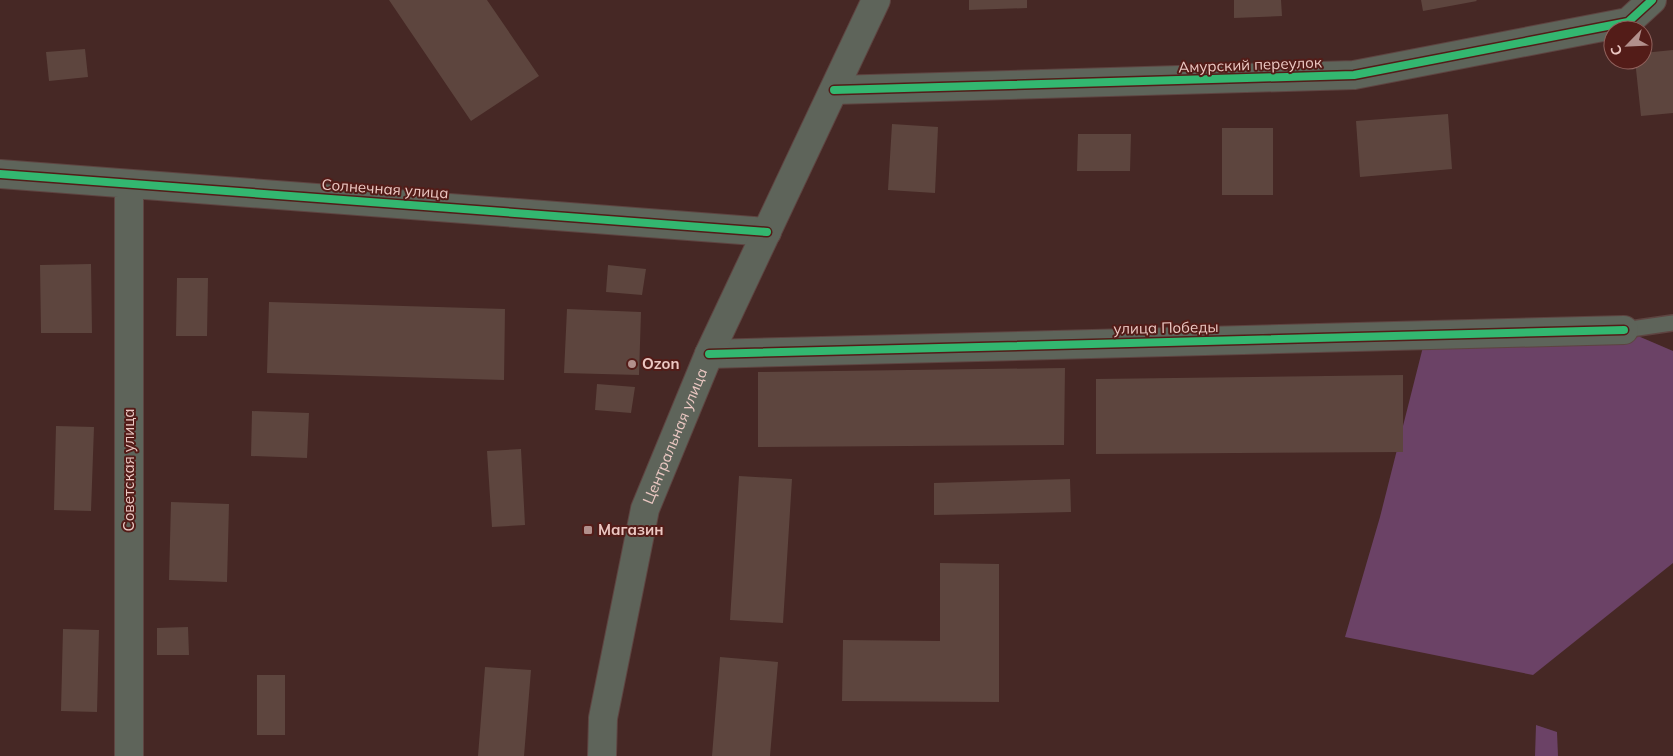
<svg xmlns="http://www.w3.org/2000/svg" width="1673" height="756" font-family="Mulish,sans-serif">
  <rect width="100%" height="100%" fill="#462825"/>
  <!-- green -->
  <path fill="#6b4266" d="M1624,330L1673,351V563L1533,675L1345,637L1380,517L1426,335Z
    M1536,725L1557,732L1558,756H1535Z"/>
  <!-- building -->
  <path fill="#5d453e" d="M389,0H487L539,76L471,121Z
    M969,0H1027V8L969,10Z
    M1234,0H1281L1282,16L1234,18Z
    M1421,0H1476L1477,1L1423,11Z
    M85,49L88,77L49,81L46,52Z
    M1673,50V113L1641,116L1635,60H1643V53Z
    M1448,114L1452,169L1360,177L1356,121Z
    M892,124L938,127L935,193L888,190Z
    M1222,128H1273V195H1222Z
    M1078,134H1131L1130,171H1077Z
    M91,264L92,333H41L40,265Z
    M608,265L646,269L642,295L606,292Z
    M177,278H208L207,336H176Z
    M269,302L505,309L504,380L267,373Z
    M567,309L641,312L639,375L564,373Z
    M1065,368L1064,445L758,447V372Z
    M1403,375V452L1096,454V379Z
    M597,384L635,387L631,413L595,410Z
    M252,411L309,413L307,458L251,456Z
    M56,426L94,427L91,511L54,510Z
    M521,449L525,525L492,527L487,451Z
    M739,476L792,479L783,623L730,620Z
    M1070,479L1071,512L934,515V483Z
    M171,502L229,504L227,582L169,580Z
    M940,563L999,564V702L842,701L843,640L940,641Z
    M188,627L189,655H157V628Z
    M63,629L99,630L97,712L61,711Z
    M720,657L778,662L770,756H712Z
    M485,667L531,670L524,756H478Z
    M257,675H285V735H257Z"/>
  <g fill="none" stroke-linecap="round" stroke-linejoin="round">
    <defs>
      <path id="service" d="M1624,330L1673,323"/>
      <path id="minor" d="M834,90L1354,75L1628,22L1652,0
        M0,174L767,232
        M129,184V756
        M709,354L1624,330"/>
      <g id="tertiary">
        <path id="s1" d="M602,756L603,718L645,509L709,354L876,0"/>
      </g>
    </defs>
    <!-- service casing -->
    <use href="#service" stroke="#5e4441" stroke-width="18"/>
    <!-- minor casing -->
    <use href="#minor" stroke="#5e4441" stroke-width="30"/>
    <!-- tertiary casing -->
    <use href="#tertiary" stroke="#5e4441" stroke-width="30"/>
    <!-- service -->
    <use href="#service" stroke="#5e645a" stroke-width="15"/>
    <!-- minor -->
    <use href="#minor" stroke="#5e645a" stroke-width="28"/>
    <!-- tertiary -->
    <use href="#tertiary" stroke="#5e645a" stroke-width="28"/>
    <defs>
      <path id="cycleway" d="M834,90L1354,75L1628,22L1652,0
        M0,174L767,232
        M709,354L1624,330"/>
    </defs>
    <!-- cycleway casing -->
    <use href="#cycleway" stroke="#531c18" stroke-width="11"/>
    <!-- cycleway -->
    <use href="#cycleway" stroke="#33b770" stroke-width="8"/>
  </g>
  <!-- markers -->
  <g fill="#b2908c" stroke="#531c18" stroke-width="2">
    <circle cx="632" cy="364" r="5"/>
    <rect x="583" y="525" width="10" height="10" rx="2.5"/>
  </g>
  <g text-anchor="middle" stroke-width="4" stroke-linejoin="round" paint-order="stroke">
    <!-- street labels -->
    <g font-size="15" fill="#ecc8c3" stroke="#531c18">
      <text transform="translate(1250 65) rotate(-2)" y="5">Амурский переулок</text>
      <text transform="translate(385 189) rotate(4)" y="5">Солнечная улица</text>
      <text transform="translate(1166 328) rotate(-1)" y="5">улица Победы</text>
      <text dy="5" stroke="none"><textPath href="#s1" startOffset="330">Центральная улица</textPath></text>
      <text transform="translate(129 470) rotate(-90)" y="5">Советская улица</text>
    </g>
    <!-- poi labels -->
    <g font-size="15" font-weight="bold" fill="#ecc8c3" stroke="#531c18" text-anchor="start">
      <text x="642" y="369">Ozon</text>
      <text x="598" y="535">Магазин</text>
    </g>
  </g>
  <!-- north arrow -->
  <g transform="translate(1628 45) rotate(246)"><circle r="24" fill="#531c18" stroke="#90615c"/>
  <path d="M0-4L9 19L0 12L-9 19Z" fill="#b2908c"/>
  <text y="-8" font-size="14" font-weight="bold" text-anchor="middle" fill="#ecc8c3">С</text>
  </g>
</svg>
